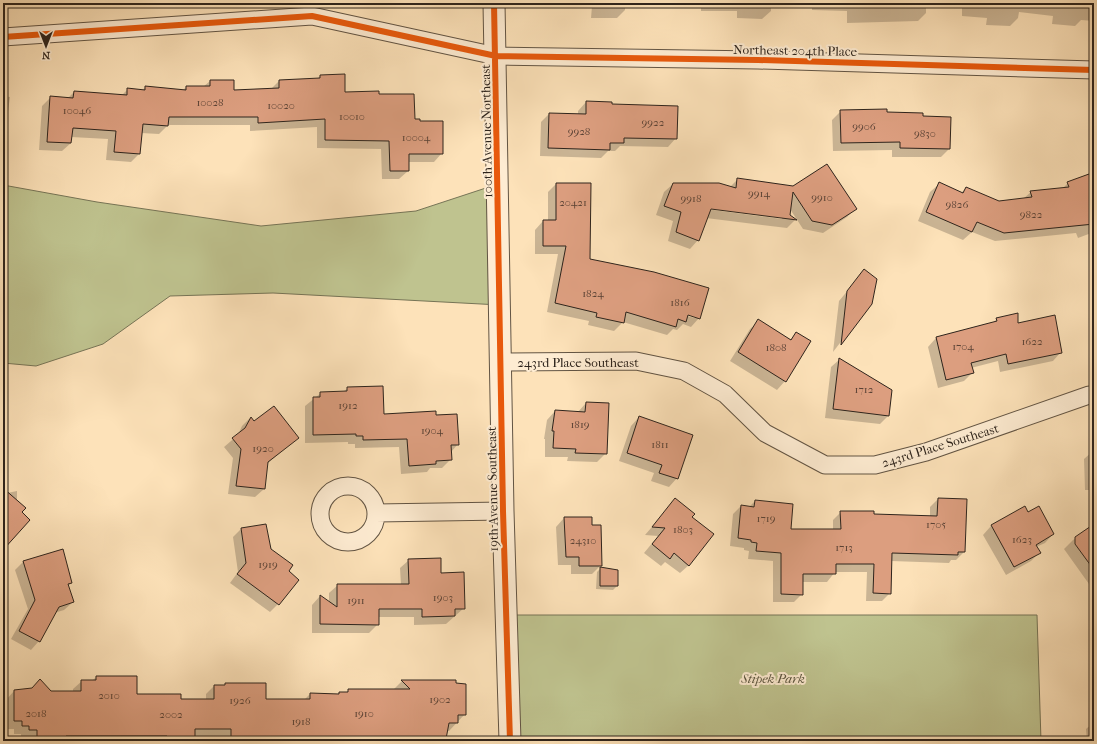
<svg xmlns="http://www.w3.org/2000/svg" width="1097" height="744" font-family="'IM FELL French Canon',serif">
  <rect width="100%" height="100%" fill="#fde2b9"/>
  <filter id="stains"><feTurbulence type="fractalNoise" baseFrequency=".005" numOctaves="4"/><feColorMatrix values="0 0 0 0 .2 0 0 0 0 .09 0 0 0 0 .02 0 0 0 .5 -.17"/></filter>
  <radialGradient id="worn" r=".72"><stop offset=".6" stop-color="#630" stop-opacity="0"/><stop offset="1" stop-color="#630" stop-opacity=".3"/></radialGradient>
  <!-- green -->
  <path fill="#bfc38f" stroke="#767456" d="M498,184L500,305L273,293L170,296L103,344L36,366L3,363V185L97,202L261,226L416,211Z
    M507,615H1037L1041,741H510Z"/>
  <!-- shadow -->
  <path fill="#0003" fill-rule="evenodd" d="M541,3H656L652,6L625,5V10L617,18H591L592,6L541,5Z
    M701,3H1094V21L1081,20L1075,26L1052,24L1053,16L1019,12L1018,18L1010,26L986,25L987,18L962,16V8H926V13L918,21L847,23V11L812,10V5H771V11L762,19L737,18V11H701Z
    M320,76L344,93L378,95L414,120L442,153L434,162H408V171L399,179H382L381,149L317,148V127L250,131V125H168L159,134L141,133L139,154L131,162L106,160L108,139L71,137V143L62,151L39,150L42,106L51,97L68,98L74,92L121,96L128,89L142,91L145,87L183,90L186,87H203L210,81H233V91L271,89L279,81L317,79Z
    M3,96L10,97L5,133L3,135Z
    M586,102L611,105L676,138L668,147L620,146L615,151H608L601,158L540,156L541,122L549,114L578,115V111Z
    M841,111L886,113L922,117L949,149L941,157H892V150L833,151L832,120Z
    M1094,173V232L1078,238L1076,233L995,241L972,232L963,240L918,221L930,192L939,184L961,193L966,188L999,202L1023,199L1031,192L1062,189L1068,183Z
    M738,179L794,187L855,209L847,217L823,233L803,229L790,209L789,216L795,220L787,228L706,218L698,240L690,249L668,241L673,221L656,215L664,192L673,184L730,187ZM706,207L782,217V219L706,209Z
    M556,184L589,260L699,318L691,327L683,324L677,330L673,329L667,335L623,322L614,331L588,325L589,321L547,312L558,254H535V230L543,221H548V192ZM684,313L695,316V318L683,315Z
    M864,271L871,303L833,352L839,301Z
    M1094,312V344H1091L1090,316Z
    M997,319L1061,352L1053,361L1000,372L998,361L971,368L972,373L964,381L938,388L928,347L936,338L992,324Z
    M759,321L790,340L797,333L785,381L777,390L730,361L750,329Z
    M840,359L888,416L880,424L825,418L831,367Z
    M348,388L383,415L435,416L458,444L451,452V459L442,468H430L427,472L401,474L399,447L355,448V444H348V442L305,443V406L321,393L343,392Z
    M586,403L606,453L597,462L567,461L568,457H545V439H544L547,420L555,411L577,413Z
    M639,417L677,478L669,487L651,481L654,473L619,461L631,426Z
    M250,418L254,423L297,438L267,464L264,489L255,497L228,494L233,458L224,447L238,435L242,426Z
    M1093,451L1094,490H1085L1084,459Z
    M3,489L7,493L17,491V502L20,513L3,548Z
    M938,499L964,552L956,560H951L949,563L891,561L890,593L882,601H866L867,572H835L827,582H802V594L794,602H773V561L748,559L749,551L744,550V548L730,546L733,514L741,506L749,507L755,501L790,530H833V520L841,512L873,515L930,517V507Z
    M675,500L691,517L689,565L680,573L665,562L661,566L644,553L658,536L645,535Z
    M1024,508L1027,514L1053,534L1045,543L1036,547L1039,553L1031,561L1006,575L983,535L991,526Z
    M564,518L591,526L601,565L592,574H571V565H558L556,527Z
    M1094,525V580L1089,584L1064,549L1073,540Z
    M241,529L270,550L287,572L278,604L270,612L230,583L238,572L233,537Z
    M409,560L440,574L464,608L446,624L414,625V617H378V624L369,633H312V605L320,596L329,603V593L338,585H401L400,568Z
    M23,562L71,583L68,586L73,602L64,610L54,613L39,641L31,650L11,639L28,609L15,570Z
    M601,568L617,586L613,590L596,589L597,572Z
    M96,677L136,695L180,700H206V694L214,686H223L226,684L264,700H304L310,694L337,695L339,693H346L349,690H393L402,681H455L465,714L449,731H447L443,741H223V737H194V741H29V738H21V734H14V729H6V700L14,691L73,692V689L82,681H92Z
    M1094,722V741H1087L1086,729Z"/>
  <!-- building -->
  <path fill="#dc9e7f" stroke="#2e241c" d="M345,74V92L379,91V94H414L415,119H420V121H443V154H409V171H390L389,141L325,140V119L258,123V117H169L168,126L143,124L140,154L114,152L116,131L73,128L71,143L47,142L50,96L73,98L74,91L127,95V88L145,90V86L186,90V86H210V80H234V90L279,88V80L320,78V75Z
    M586,101L612,102V104L678,106L677,139L624,138V143H610V150L548,148L549,113L586,114Z
    M887,109V112L923,113V116L951,117L950,149L900,148V142L841,143L840,110Z
    M827,164L857,209L832,225L812,221L793,192L790,215L797,220L711,209L699,241L676,232L681,212L664,206L673,183H719L736,188L737,178L793,186Z
    M1089,174L1094,186V224L1004,233L977,222L972,232L926,212L939,182L963,193L966,187L999,201L1032,197L1030,191L1069,187L1067,182Z
    M556,183H591L590,259L654,272L709,288L700,319L688,315L686,322L678,319L676,327L626,312L624,323L596,317L597,313L555,303L566,246H543V220H556Z
    M864,269L877,279L872,304L841,345L847,291Z
    M1018,313V323L1055,315L1062,353L1008,364L1006,354L971,363L974,373L946,380L936,337L997,321L996,318Z
    M758,319L791,340L796,332L811,341L786,382L738,352Z
    M839,358L892,390L889,416L833,409Z
    M383,386L384,414L436,411V415L457,414L459,445H451L452,460L436,461V464L409,466L407,439L363,440V436H356V434L313,435V397H320V392L347,391V387Z
    M586,402L609,403L607,454L575,453L576,449L553,448L554,431H552L555,410L585,412Z
    M274,406L299,438L268,462L265,489L236,486L241,449L232,438L245,428L251,417L254,421Z
    M639,416L693,435L678,479L659,473L662,465L627,453Z
    M3,488L26,508L22,512L30,520L3,550Z
    M675,498L695,514L692,517L714,534L689,566L674,553L670,559L652,544L665,528L652,527Z
    M938,498L967,499L965,552H958V555L892,553L891,594L873,593L874,564H836V574H803V595L781,594V553L756,551L757,543L751,542V540L738,538L741,505L754,507L755,500L793,504L791,529H841L840,511H874V514L937,516Z
    M1025,506L1028,512L1039,506L1054,534L1036,545L1041,553L1014,567L991,525Z
    M564,517H592V525H601L602,566H579V557H566Z
    M266,524L271,549L293,565L289,571L299,580L279,605L237,574L246,563L241,528Z
    M1094,524V570L1075,544V537Z
    M63,549L72,583L68,584L74,602L59,607L40,642L19,631L35,600L23,561Z
    M441,558V573L464,572L465,609H455V616L422,617V609H379V625L320,624V595L337,607V584H409L408,559Z
    M600,567L618,570V586H600Z
    M96,676H137V694H181V699H214V685H225V683H266V699H310V693L339,694V692H348V689H410L401,680H456V683L466,684V715H458V723H449L446,739H391V741H242V739L231,738V729H195V741H167V736H66V741H48L37,740V730H29V726H22V721H14V690L32,688L40,679L51,691H81V680H96Z"/>
  <g fill="none" stroke-linecap="round" stroke-linejoin="round">
    <defs>
      <path id="minor" d="M3,37L312,16L496,56L758,60L1094,70
        M500,362L636,361L684,371L725,394L765,433L825,465H875L926,452L1089,395H1094
        M320 514a28 28 0 1 1 56 0a28 28 0 1 1-56 0Z
        M376,513L503,511"/>
      <path id="tertiary" d="M494,3L503,511L510,741"/>
    </defs>
    <!-- minor casing -->
    <use href="#minor" stroke="#625443" stroke-width="19"/>
    <!-- tertiary casing -->
    <use href="#tertiary" stroke="#625443" stroke-width="23"/>
    <!-- minor -->
    <use href="#minor" stroke="#feecd2" stroke-width="17"/>
    <!-- tertiary -->
    <use href="#tertiary" stroke="#feecd2" stroke-width="21"/>
    <defs>
      <path id="cycleway" d="M494,3L503,511L510,741
        M3,37L312,16L496,56L758,60L1094,70"/>
    </defs>
    <!-- cycleway casing -->
    <use href="#cycleway" stroke="#feecd2" stroke-width="8"/>
    <!-- cycleway -->
    <use href="#cycleway" stroke="#e8590c" stroke-width="6"/>
  </g>
  <g text-anchor="middle" stroke-width="4" stroke-linejoin="round" paint-order="stroke">
    <!-- number labels -->
    <g font-size="11" fill="#5a4235">
      <text x="210" y="106">10028</text>
      <text x="281" y="109">10020</text>
      <text x="77" y="114">10046</text>
      <text x="352" y="120">10010</text>
      <text x="653" y="126">9922</text>
      <text x="864" y="130">9906</text>
      <text x="579" y="135">9928</text>
      <text x="925" y="137">9830</text>
      <text x="416" y="141">10004</text>
      <text x="759" y="197">9914</text>
      <text x="822" y="201">9910</text>
      <text x="691" y="202">9918</text>
      <text x="573" y="206">20421</text>
      <text x="957" y="208">9826</text>
      <text x="1031" y="218">9822</text>
      <text x="593" y="297">1824</text>
      <text x="680" y="306">1816</text>
      <text x="1032" y="345">1622</text>
      <text x="963" y="350">1704</text>
      <text x="776" y="351">1808</text>
      <text x="864" y="393">1712</text>
      <text x="348" y="409">1912</text>
      <text x="580" y="428">1819</text>
      <text x="432" y="434">1904</text>
      <text x="660" y="448">1811</text>
      <text x="263" y="452">1920</text>
      <text x="766" y="522">1719</text>
      <text x="936" y="528">1705</text>
      <text x="683" y="533">1803</text>
      <text x="1022" y="543">1623</text>
      <text x="583" y="544">24310</text>
      <text x="844" y="551">1713</text>
      <text x="268" y="568">1919</text>
      <text x="443" y="601">1903</text>
      <text x="356" y="604">1911</text>
      <text x="109" y="699">2010</text>
      <text x="440" y="703">1902</text>
      <text x="240" y="704">1926</text>
      <text x="36" y="717">2018</text>
      <text x="364" y="717">1910</text>
      <text x="171" y="718">2002</text>
      <text x="301" y="725">1918</text>
    </g>
    <!-- street labels -->
    <g font-size="13" fill="#2e241c" stroke="#feecd2">
      <text transform="translate(795 50) rotate(1)" y="5">Northeast 204th Place</text>
      <text transform="translate(486 131) rotate(-91)" y="5">100th Avenue Northeast</text>
      <text x="578" y="367">243rd Place Southeast</text>
      <text transform="translate(940 445) rotate(-17)" y="5">243rd Place Southeast</text>
      <text transform="translate(492 489) rotate(-91)" y="5">19th Avenue Southeast</text>
    </g>
    <!-- park labels -->
    <g font-size="13" font-style="italic" fill="#5a543e" stroke="#feecd2">
      <text x="773" y="683">Stipek Park</text>
    </g>
  </g>
  <!-- margin -->
  <rect width="1097" height="744" fill="none" stroke="#fde2b9" stroke-width="16"/>
  <rect x="4" y="4" width="1089" height="736" fill="none" stroke="#2e241c" stroke-width="2"/>
  <rect x="8" y="8" width="1081" height="728" fill="none" stroke="#2e241c"/>
  <!-- north arrow -->
  <g transform="translate(46 46) rotate(180)" stroke="#feecd2" stroke-width="3" paint-order="stroke">
  <path d="M0-3L7 15L0 10L-7 15Z" fill="#2e241c"/>
  <text y="-6" font-size="11" font-weight="bold" text-anchor="middle" fill="#2e241c">N</text>
  </g>
  <rect width="100%" height="100%" filter="url(#stains)"/>
  <rect width="100%" height="100%" fill="url(#worn)"/>
</svg>
